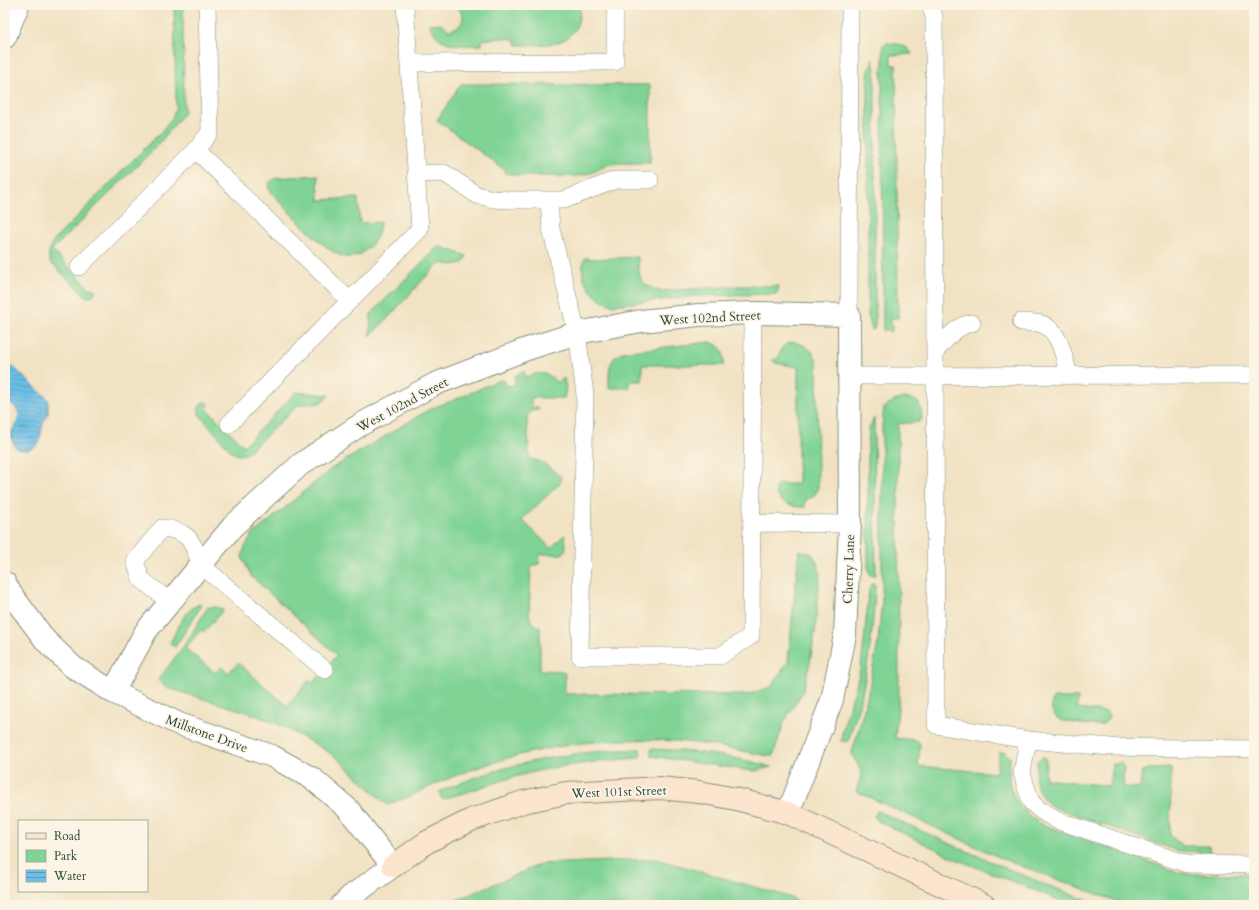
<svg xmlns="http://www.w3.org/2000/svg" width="1259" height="910" font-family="Cardo,serif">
  <defs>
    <pattern id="water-rules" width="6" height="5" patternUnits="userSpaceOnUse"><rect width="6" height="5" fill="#6bbee7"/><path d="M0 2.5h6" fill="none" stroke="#579cbc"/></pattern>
  </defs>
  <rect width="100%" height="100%" fill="#fcf5e5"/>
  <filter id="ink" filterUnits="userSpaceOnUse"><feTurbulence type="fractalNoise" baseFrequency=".025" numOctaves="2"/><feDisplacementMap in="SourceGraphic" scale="8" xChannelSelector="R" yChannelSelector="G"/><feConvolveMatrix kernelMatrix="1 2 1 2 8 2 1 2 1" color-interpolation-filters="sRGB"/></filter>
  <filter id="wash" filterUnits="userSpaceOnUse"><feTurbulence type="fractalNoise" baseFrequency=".012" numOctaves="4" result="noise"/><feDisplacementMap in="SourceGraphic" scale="16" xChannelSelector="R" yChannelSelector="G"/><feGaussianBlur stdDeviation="0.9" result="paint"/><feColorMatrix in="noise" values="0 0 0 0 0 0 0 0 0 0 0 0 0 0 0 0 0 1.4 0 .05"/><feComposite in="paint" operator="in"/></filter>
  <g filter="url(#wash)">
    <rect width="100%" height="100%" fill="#f1e2c3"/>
    <!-- green -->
    <path fill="#7fd395" stroke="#4f8864" d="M174,5H183L184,113L157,146L52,250L90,289L92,288L96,291L91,297H87L50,262C47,251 50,248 55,239L161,132L172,118L176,107Z
      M452,5H580C580,48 550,45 517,45L515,40C506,36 492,39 482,40V45C460,46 439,48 429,24L440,23L449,30C467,27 467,10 452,5Z
      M887,43C898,44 906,44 912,54L891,55V65H896L898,318H891V327H893L891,332L883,330L882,70L883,68V45Z
      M873,58L875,71V324L874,329L872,330L868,315V77L869,69Z
      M461,84L650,85V163H617L608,165L591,173L578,176H522L505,173L506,171L437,120Z
      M318,175L319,200L358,198L360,223L380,222C380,233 375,242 367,249C361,256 351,259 342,256C323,250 287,209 272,193L268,187L270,182L276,178Z
      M438,246L467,256L463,263L452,265L440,263L436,266C414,289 393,314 370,336L371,314Z
      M638,257C638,276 639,285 660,291L738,286H779L777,294L698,296L613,305C594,300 576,279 585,258L596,259Z
      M710,342C723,346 724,353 724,365H642V381H629V388H609C609,373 607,360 622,352Z
      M794,342C804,344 814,350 817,361L818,487C816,495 813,498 805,500V507C793,508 772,502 776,486L778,484H798V367L775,363L772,360L778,359C780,349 783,343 794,342Z
      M523,371L526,377C539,372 548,371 557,383L564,378L566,388L564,398H531V407H538L539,410L531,411L527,416L529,455L530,459L542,462L561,477V482L522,520L551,548L564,535C566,542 568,550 562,554H540L539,564L531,566L529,616C532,623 533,625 540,627V670L563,671L565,674V694L747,695L771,687L788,662L799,550L812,554L817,563L820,572L815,633L810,662L803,691L784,722L773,756H768C737,750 706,743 675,741C581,734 493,755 410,796C402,800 395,801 387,805L336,757L322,748L278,724L250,713L171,689L165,687L158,680L184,646L208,607H217L223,610L204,632L201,630L185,648L215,673L221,667L228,673L238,663L287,706L308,681H315L337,655L251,576L242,557L245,547L252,535L331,469L430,409L459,398L497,381L504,380L507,386L516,384L514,377Z
      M296,392L329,395L320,403L298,405L272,430L246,454L237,455L231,451L199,414C198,407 200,405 205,401L209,405L206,408L244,446Z
      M903,398L911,399L918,402L921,410L922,419L919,422L898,424L899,698L895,738L916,740L919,742L920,745L918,766L996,773L999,752H1005L1010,757C1010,766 1008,776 1010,785C1014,804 1028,817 1044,825L1178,872L1187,874H1254V905H1127L1005,860L856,791C859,782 864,774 858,765C856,761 853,758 852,753L867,698L878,642L882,600V426L884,407L894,401Z
      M874,418V429L876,575H870L868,566V444L869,429Z
      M871,584H875C874,619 870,654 863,689C859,707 853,725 848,742L841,741C844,717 855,694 860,670C865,643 866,616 869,590Z
      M200,604V608L175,647L170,643C177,630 184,609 200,604Z
      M1054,698H1078L1077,709L1106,712L1109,715C1108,720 1105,724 1099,725C1089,725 1057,724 1053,713C1051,710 1052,704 1052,700Z
      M640,749L641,756L636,758C600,762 565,764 529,773C501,780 475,790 447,798L442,799L439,792C503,763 571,751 640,749Z
      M651,749C679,750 707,753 735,758C747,761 759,763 771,767L755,771L745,770L651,756Z
      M1042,757H1044L1046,760L1045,779L1109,786L1112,764L1121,763L1124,768L1123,787L1140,788L1142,771L1149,769L1171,768L1170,835L1182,846H1209L1210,852L1178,851L1051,806C1035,792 1034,781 1037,761Z
      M877,811L987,860L1044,884L1099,905H1067L1051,897L956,859L878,821L874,817Z
      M656,859L786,896L806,905H445L541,864Z"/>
    <!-- water -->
    <path fill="url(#water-rules)" stroke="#457e8e" d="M13,367L48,399V414L43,423L39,443L36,446L29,450H21L16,448C13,443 11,438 12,432C13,428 17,425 18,420C21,411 14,403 5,402V370Z"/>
  </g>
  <g filter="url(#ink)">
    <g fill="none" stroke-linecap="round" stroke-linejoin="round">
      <defs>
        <path id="lane" d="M207,5L210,132L196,150L350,301
          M930,5L934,16L936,725L1028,740L1111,747L1254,749
          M409,63L615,62V5
          M417,174L444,173L477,195L493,199L512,200H564L615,180H650
          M549,200L551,229L577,333L585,395L580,656H720L751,636L753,313
          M79,267L196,150
          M849,315L850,5
          M1021,322C1028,323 1038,322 1044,325C1061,333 1064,359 1069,375
          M935,352C945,341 956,325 972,323
          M849,376L1254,375
          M229,424L420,229L405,5
          M753,523L850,524
          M170,602L141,579L135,561L162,528C190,531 192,541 201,565L325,670
          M1028,740L1022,773L1027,790L1031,802L1040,810L1056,820L1187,864L1254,865"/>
        <path id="street" d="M5,37L18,5
          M5,583L11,594L46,641L73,667L113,692L179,724L272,756L313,779L348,809L393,866L350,897L342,905
          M113,692L146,631L233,526L301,464L360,425L435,384L527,349L577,333L641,321L699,315L753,313L849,315L850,524L845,635L832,700L788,813"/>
        <path id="secondary" d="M393,866L427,842L471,820L523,802L566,793L660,788L699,792L736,799L788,813L984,905"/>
      </defs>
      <!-- lane casing -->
      <use href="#lane" stroke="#88907c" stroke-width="18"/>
      <!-- street casing -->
      <use href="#street" stroke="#88907c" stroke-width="24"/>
      <!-- secondary casing -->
      <use href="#secondary" stroke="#88907c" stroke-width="24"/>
      <!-- lane -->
      <use href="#lane" stroke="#fff" stroke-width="17"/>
      <!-- street -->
      <use href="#street" stroke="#fff" stroke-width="22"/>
      <!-- secondary -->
      <use href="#secondary" stroke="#fbe5cf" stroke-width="22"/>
    </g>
  </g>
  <g text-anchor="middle" stroke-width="3.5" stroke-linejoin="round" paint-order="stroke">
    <!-- street labels -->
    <g font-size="13" fill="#1f3d34" stroke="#fcf5e5">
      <text transform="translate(710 317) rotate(-3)" y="5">West 102nd Street</text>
      <text transform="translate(402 404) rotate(-28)" y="5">West 102nd Street</text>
      <text transform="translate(848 569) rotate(-88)" y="5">Cherry Lane</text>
      <text transform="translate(207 733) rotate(20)" y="5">Millstone Drive</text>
      <text transform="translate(619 791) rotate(-2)" y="5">West 101st Street</text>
    </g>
  </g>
  <!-- margin -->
  <rect width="1259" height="910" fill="none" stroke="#fcf5e5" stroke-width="20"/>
  <!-- legend -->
  <rect x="18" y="820" width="130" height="72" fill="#fcf5e5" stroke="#a4ab9e"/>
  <rect x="26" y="833" width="20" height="6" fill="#fbe5cf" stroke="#a4ab9e"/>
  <text x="54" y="840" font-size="12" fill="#1f3d34">Road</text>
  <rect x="26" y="850" width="20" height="12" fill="#7fd395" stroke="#a4ab9e"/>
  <text x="54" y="860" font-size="12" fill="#1f3d34">Park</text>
  <rect x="26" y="870" width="20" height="12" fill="url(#water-rules)" stroke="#a4ab9e"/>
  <text x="54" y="880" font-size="12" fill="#1f3d34">Water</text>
</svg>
